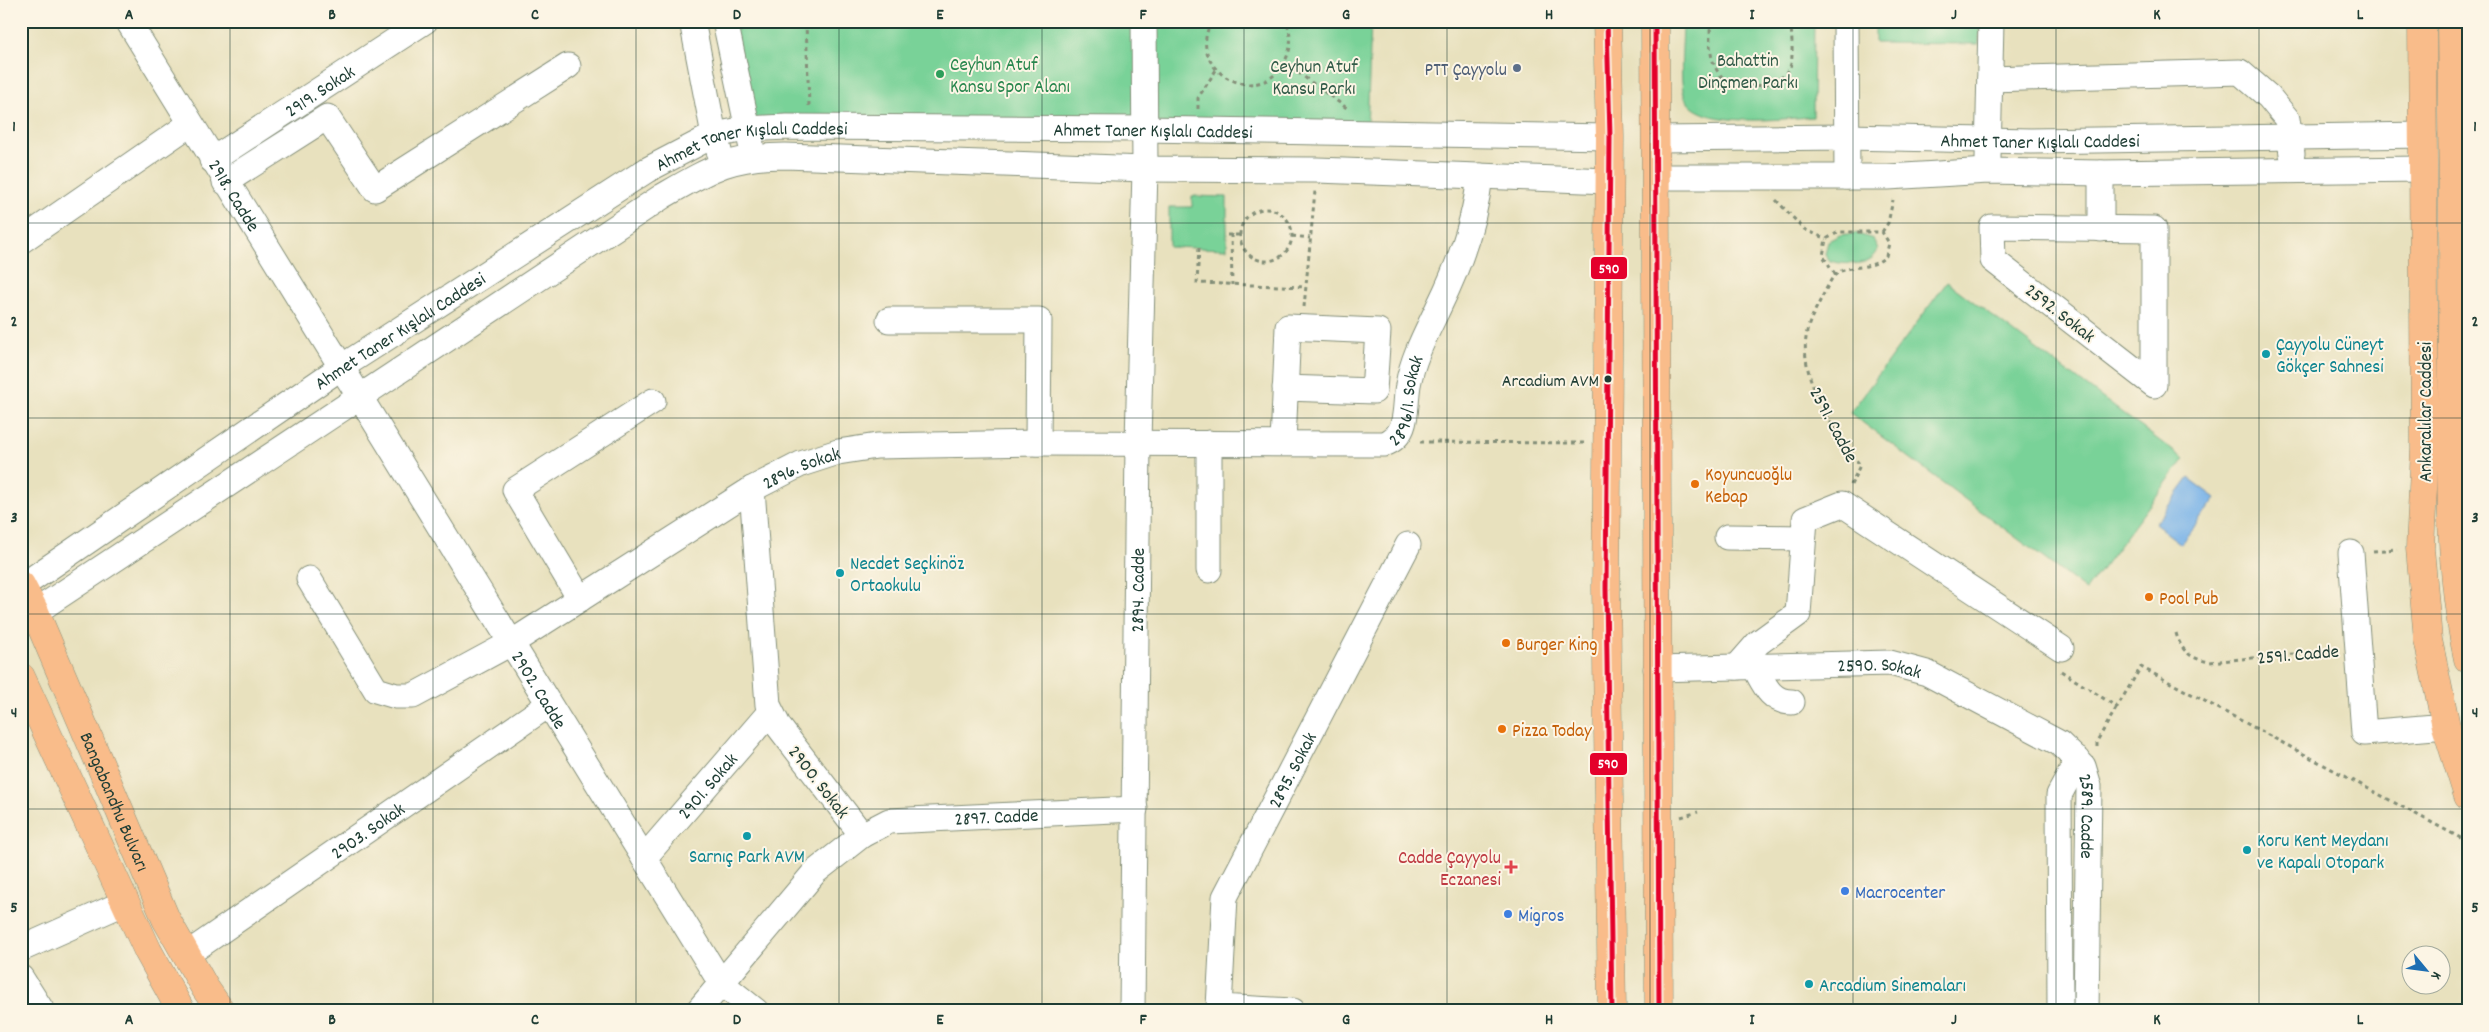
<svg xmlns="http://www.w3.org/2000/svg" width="2489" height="1032" font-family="Dekko,sans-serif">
  <rect width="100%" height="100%" fill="#fcf5e5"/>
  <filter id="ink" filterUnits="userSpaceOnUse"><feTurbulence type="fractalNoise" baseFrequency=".02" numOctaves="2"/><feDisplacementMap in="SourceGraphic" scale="10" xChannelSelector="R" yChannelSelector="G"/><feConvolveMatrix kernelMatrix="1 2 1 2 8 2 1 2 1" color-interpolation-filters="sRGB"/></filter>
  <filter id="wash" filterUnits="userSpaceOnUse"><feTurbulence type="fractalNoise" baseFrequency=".0096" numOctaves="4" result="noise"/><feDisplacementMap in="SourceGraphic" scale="20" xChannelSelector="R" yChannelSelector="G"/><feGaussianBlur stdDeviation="1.12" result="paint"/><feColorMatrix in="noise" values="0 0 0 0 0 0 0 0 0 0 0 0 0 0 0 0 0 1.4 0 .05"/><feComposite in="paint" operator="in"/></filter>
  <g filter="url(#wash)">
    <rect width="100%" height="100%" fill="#e8e1be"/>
    <!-- green -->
    <path fill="#79d298" stroke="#4c8866" d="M725,21H1371L1367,132L746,129Z
      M1683,21H1814L1813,117C1783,118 1695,131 1684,95C1679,78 1683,40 1683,21Z
      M1875,21H1980L1979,44L1875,43Z
      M1192,196L1227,197V249L1169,247V207H1192Z
      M1855,233L1873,239L1878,249C1873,267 1845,265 1830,261L1825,254L1828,241L1840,235Z
      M1947,282L2184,459L2086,590L1850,413Z"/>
    <!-- water -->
    <path fill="#78b2e8" stroke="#4c788e" d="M2189,478L2216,498L2181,544L2155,524Z"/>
  </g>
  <g filter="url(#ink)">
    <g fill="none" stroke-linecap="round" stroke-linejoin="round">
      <defs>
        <g id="minor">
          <path id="s1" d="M128,21L721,983L756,1011"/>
          <path d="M692,21L714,135L719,151"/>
          <path d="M725,21L751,144"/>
          <path d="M1846,21L1847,177"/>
          <path d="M1990,79L2240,72L2269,97L2287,119L2292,154"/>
          <path id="s2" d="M1656,139L1847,137L2031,141L2424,135"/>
          <path d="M1988,158L1991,21"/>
          <path id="s3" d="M212,160L425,21"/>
          <path d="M2101,173V229"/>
          <path d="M1656,177H1888L1988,171L2101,173L2423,169"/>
          <path d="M225,182L327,117L375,189L568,66"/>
          <path d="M1992,227L2154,229V385L1993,260Z"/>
          <path d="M21,241L190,124"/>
          <path d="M889,320H1039L1038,443"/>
          <path d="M1283,443L1288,327L1378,331L1374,391L1285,388"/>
          <path d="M1727,537L1803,538"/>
          <path d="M2351,553L2364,733L2446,726"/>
          <path d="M1209,570V443"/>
          <path id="s4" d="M309,579L376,690L396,696H413L511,643L752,489L801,464L838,452L877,446L1038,443L1384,444C1410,435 1404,408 1408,385C1413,356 1428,330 1440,304C1460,263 1475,222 1480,176"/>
          <path id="s5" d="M22,586L340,368L647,170L714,135L746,129L787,127L1144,129L1610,137"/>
          <path d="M580,599L515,490L653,401"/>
          <path d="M35,612L663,196C710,169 730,156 785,156L1145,169L1317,170L1609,181"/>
          <path d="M1754,666C1764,684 1770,702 1792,702"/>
          <path d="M1737,667L1758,643L1798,614L1805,519L1842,504L2061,648"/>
          <path id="s6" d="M1656,669L1890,663L1927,673L2059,743L2083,766L2089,786L2086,1011"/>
          <path id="s7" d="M862,835L889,821L1135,809"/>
          <path id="s8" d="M644,858L770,712"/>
          <path d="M21,949L126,902"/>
          <path id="s9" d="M186,955L548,705"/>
          <path d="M21,978L42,1011"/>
          <path d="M698,1011L815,872L862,835L779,727L768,705L752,489"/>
          <path id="s10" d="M1132,1011L1138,442L1145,169L1144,21"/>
          <path id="s11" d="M1293,1011L1219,1007L1225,897L1408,545"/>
          <path d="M2060,1011L2059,795L2078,760"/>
        </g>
        <g id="major">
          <path d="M1607,21L1610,137L1606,588L1612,1011"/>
          <path d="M1655,21L1659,1011"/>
          <path d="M2422,21L2425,449L2420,548L2428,640L2446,726L2468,796"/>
          <path d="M2451,21C2452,127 2454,233 2453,339C2452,446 2445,554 2468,659"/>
          <path id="s12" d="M21,585L35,612L166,919L205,988L221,1011"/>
          <path d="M21,677L148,951L181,1011"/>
        </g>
      </defs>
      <!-- minor casing -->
      <use href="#minor" stroke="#848f79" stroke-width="27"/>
      <!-- major casing -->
      <use href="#major" stroke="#848f79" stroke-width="29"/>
      <!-- path -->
      <path stroke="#848f79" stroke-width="3" stroke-dasharray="4 4" stroke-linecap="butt" d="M1212,21C1182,72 1266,115 1288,54C1292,44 1291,31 1285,21
        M1711,21C1709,39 1708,62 1722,77C1737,92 1782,88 1790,67C1794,58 1791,32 1791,21
        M1285,63L1348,109
        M809,106L806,22L857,21
        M1198,109V98L1216,70
        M1776,200L1804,229L1826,239
        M1240 235a26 26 0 1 1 52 0a26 26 0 1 1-52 0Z
        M1882,232L1888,223L1893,200
        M1231,234L1232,285
        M1227,235H1240
        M1292,236L1310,238
        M1199,248L1197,283L1306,287
        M1835,274L1823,256L1826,239L1839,232H1882
        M1304,307L1315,191
        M1420,442L1584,443
        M1851,485L1860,465C1835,433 1800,380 1806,338C1807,324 1815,311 1821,299C1825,292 1829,282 1834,276C1846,263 1871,272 1886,256L1889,243L1882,232
        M2373,551L2397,549
        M2176,633C2181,651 2191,659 2210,662L2335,650
        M2061,671L2117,707L2141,667L2468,842
        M2097,747V741L2117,707
        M1681,817L1698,812"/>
      <!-- minor -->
      <use href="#minor" stroke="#fff" stroke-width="25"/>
      <!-- major -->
      <use href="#major" stroke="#f9bc8a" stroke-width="28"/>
      <defs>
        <path id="bus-1" d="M1607,21L1610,137L1606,588L1612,1011
          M1655,21L1659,1011"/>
      </defs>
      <!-- bus-1 casing -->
      <use href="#bus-1" stroke="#fcf5e5" stroke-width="9"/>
      <!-- bus-1 -->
      <use href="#bus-1" stroke="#e4002b" stroke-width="5"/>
    </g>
  </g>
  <!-- grid -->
  <path fill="none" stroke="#1f3d34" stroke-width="1" stroke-opacity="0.55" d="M230,21V1011M433,21V1011M636,21V1011M839,21V1011M1042,21V1011M1244,21V1011M1447,21V1011M1650,21V1011M1853,21V1011M2056,21V1011M2259,21V1011M21,223H2468M21,418H2468M21,614H2468M21,809H2468"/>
  <!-- markers -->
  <circle fill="#5c6f8a" stroke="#fcf5e5" stroke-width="2" cx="1517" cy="68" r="5"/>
  <circle fill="#2e9e5b" stroke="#fcf5e5" stroke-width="2" cx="940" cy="74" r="5"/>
  <g fill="#0f9aa8" stroke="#fcf5e5" stroke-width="2">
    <circle cx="2266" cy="354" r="5"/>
    <circle cx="840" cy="573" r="5"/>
    <circle cx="747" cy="836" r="5"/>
    <circle cx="2247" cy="850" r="5"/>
    <circle cx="1809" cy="984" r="5"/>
  </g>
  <circle fill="#1f3d34" stroke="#fcf5e5" stroke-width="2" cx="1608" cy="379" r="4.5"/>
  <g fill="#e8710a" stroke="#fcf5e5" stroke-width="2">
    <circle cx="1695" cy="484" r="5"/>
    <circle cx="2149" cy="597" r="5"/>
    <circle cx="1506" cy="643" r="5"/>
    <circle cx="1502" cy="729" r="5"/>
  </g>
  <path fill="#e0444e" stroke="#fcf5e5" stroke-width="2" d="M1508.5 859.5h5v5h5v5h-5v5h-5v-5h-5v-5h5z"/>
  <g fill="#3f7fe0" stroke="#fcf5e5" stroke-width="2">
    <circle cx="1845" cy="891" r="5"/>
    <circle cx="1508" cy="914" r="5"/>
  </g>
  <g text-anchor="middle" stroke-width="4" stroke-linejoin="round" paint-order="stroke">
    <!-- bus labels -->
    <g font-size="18" fill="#1f3d34" stroke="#fcf5e5" text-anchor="end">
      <text x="1599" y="386">Arcadium AVM</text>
    </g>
    <!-- park labels -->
    <g font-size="19" fill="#315b48" stroke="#fcf5e5">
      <text x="1748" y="66">Bahattin<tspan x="1748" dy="22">Dinçmen Parkı</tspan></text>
      <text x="1314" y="72">Ceyhun Atuf<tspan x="1314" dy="22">Kansu Parkı</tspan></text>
    </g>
    <!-- leisure labels -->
    <g font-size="19" fill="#27864d" stroke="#fcf5e5" text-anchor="start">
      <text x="950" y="70">Ceyhun Atuf<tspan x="950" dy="22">Kansu Spor Alanı</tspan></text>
    </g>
    <!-- service labels -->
    <g font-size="19" fill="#4e5e75" stroke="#fcf5e5" text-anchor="end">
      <text x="1507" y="75">PTT Çayyolu</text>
    </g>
    <!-- street labels -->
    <g font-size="19" fill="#1f3d34" stroke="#fcf5e5">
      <text dy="7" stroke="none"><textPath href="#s3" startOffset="128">2919. Sokak</textPath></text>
      <text dy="7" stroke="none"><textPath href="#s5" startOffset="1266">Ahmet Taner Kışlalı Caddesi</textPath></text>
      <text dy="7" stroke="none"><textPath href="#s2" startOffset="384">Ahmet Taner Kışlalı Caddesi</textPath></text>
      <text dy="7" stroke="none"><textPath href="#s5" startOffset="861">Ahmet Taner Kışlalı Caddesi</textPath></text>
      <text dy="7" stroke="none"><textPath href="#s1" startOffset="204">2918. Cadde</textPath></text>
      <text transform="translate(2061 312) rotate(38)" y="7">2592. Sokak</text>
      <text dy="7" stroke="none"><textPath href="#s5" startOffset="456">Ahmet Taner Kışlalı Caddesi</textPath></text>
      <text dy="7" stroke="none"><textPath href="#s4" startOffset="1258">2896/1. Sokak</textPath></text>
      <text transform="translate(2424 412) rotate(-90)" y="7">Ankaralılar Caddesi</text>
      <text transform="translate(1835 424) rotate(62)" y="7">2591. Cadde</text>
      <text dy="7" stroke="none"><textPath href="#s4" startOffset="619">2896. Sokak</textPath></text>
      <text dy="7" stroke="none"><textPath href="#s10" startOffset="421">2894. Cadde</textPath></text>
      <text transform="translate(2298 653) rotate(-5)" y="7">2591. Cadde</text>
      <text dy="7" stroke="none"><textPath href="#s6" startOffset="224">2590. Sokak</textPath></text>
      <text dy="7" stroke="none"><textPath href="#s1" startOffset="785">2902. Cadde</textPath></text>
      <text dy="7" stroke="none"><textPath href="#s11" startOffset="328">2895. Sokak</textPath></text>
      <text transform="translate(820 781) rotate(52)" y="7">2900. Sokak</text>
      <text dy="7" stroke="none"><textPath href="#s8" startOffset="96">2901. Sokak</textPath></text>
      <text dy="7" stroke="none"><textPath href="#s12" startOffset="236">Bangabandhu Bulvarı</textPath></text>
      <text dy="7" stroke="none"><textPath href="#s7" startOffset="138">2897. Cadde</textPath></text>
      <text dy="7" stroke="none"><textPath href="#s6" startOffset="506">2589. Cadde</textPath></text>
      <text dy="7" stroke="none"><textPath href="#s9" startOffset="220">2903. Sokak</textPath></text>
    </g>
    <!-- culture labels -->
    <g font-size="19" fill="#0d838f" stroke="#fcf5e5" text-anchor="start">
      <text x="2276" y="350">Çayyolu Cüneyt<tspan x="2276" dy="22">Gökçer Sahnesi</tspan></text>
      <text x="850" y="569">Necdet Seçkinöz<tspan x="850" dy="22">Ortaokulu</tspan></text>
      <text x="2257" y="846">Koru Kent Meydanı<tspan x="2257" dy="22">ve Kapalı Otopark</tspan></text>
      <text x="747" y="862" text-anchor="middle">Sarnıç Park AVM</text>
      <text x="1819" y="991">Arcadium Sinemaları</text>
    </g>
    <!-- food labels -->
    <g font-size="19" fill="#c56008" stroke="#fcf5e5" text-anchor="start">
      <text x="1705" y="480">Koyuncuoğlu<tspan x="1705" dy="22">Kebap</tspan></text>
      <text x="2159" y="604">Pool Pub</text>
      <text x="1516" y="650">Burger King</text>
      <text x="1512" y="736">Pizza Today</text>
    </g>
    <!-- health labels -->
    <g font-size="19" fill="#be3a42" stroke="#fcf5e5" text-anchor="end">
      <text x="1501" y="863">Cadde Çayyolu<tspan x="1501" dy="22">Eczanesi</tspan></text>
    </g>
    <!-- shop labels -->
    <g font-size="19" fill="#366cbe" stroke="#fcf5e5" text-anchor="start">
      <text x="1855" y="898">Macrocenter</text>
      <text x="1518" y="921">Migros</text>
    </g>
  </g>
  <g stroke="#fcf5e5" stroke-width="2">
    <rect x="1590" y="256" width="38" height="24" rx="5" fill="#e4002b"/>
    <rect x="1589" y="752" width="39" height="24" rx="5" fill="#e4002b"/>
  </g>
  <g font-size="14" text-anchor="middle" font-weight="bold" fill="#fff">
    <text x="1609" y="273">590</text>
    <text x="1608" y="768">590</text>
  </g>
  <!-- margin -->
  <rect width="2489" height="1032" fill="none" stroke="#fcf5e5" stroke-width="55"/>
  <!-- north arrow -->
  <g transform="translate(2426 970) rotate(119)"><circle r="24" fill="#fcf5e5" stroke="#a4ab9e"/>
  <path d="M0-4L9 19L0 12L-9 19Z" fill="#1f6fb2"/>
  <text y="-8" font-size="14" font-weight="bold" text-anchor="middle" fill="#1f3d34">K</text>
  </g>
  <rect x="28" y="28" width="2434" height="976" fill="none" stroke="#1f3d34" stroke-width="2"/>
  <g font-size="16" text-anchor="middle" font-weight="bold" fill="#1f3d34">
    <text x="129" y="19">A</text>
    <text x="332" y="19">B</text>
    <text x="535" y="19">C</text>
    <text x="737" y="19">D</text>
    <text x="940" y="19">E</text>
    <text x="1143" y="19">F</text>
    <text x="1346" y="19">G</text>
    <text x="1549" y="19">H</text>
    <text x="1752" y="19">I</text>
    <text x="1954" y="19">J</text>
    <text x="2157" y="19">K</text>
    <text x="2360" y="19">L</text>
    <text x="14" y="131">1</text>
    <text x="2475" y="131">1</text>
    <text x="14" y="326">2</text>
    <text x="2475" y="326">2</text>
    <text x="14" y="522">3</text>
    <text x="2475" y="522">3</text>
    <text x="14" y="717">4</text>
    <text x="2475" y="717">4</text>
    <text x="14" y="912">5</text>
    <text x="2475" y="912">5</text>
    <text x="129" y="1024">A</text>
    <text x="332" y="1024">B</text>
    <text x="535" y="1024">C</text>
    <text x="737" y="1024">D</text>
    <text x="940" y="1024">E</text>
    <text x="1143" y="1024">F</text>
    <text x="1346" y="1024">G</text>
    <text x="1549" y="1024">H</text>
    <text x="1752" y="1024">I</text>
    <text x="1954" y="1024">J</text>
    <text x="2157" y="1024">K</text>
    <text x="2360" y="1024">L</text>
  </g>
</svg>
